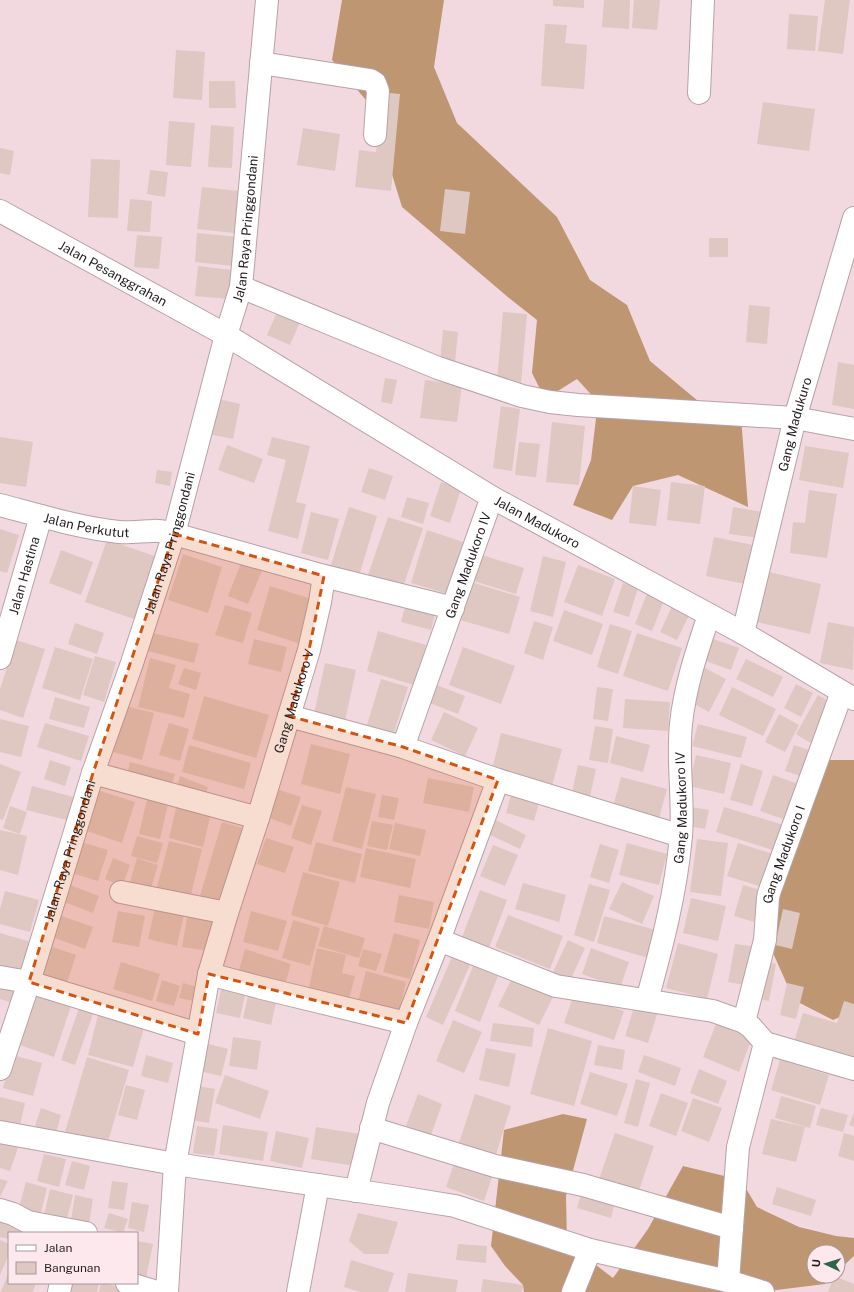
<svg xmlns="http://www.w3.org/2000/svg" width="854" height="1292" font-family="'Public Sans',sans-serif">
  <rect width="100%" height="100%" fill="#f2d9e0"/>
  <!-- forest -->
  <path fill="#be9671" d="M342,0H444L434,67L457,123L557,217L590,280L627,305L650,361L698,401L741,417L748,507L678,475L633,486L612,520L573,505L591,460L598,402L577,379L545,399L532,373L537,320L509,298L402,207L371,106L332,60Z
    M825,760H854V1018L847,1014L833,1020L794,1000L773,953L760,919Z
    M563,1114L587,1119L566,1196L567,1243L613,1278L648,1229L683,1166L741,1180L757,1207L799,1227L836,1236L854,1238V1256L838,1271V1252H814V1276H833L825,1284L760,1292H524L523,1285L505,1266L491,1246L504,1130Z"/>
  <!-- building -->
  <path fill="#dfc7c2" d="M553,0H584V8L553,6Z
    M604,0H630L629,29L602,27Z
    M634,0H660L657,30L632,28Z
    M825,0H850L843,54L818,51Z
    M789,14L818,16L815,51L787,49Z
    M545,24L567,25L565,43L587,45L584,89L541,86Z
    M176,50L205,52L202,100L173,98Z
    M209,81H235L236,108H209Z
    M381,92L400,94L391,191L355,187L359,150L376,152Z
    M763,102L815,109L809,151L757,144Z
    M169,121L195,123L191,167L166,165Z
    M211,125L234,127L232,168L208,167Z
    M303,128L340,134L335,171L297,165Z
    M0,148L14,151L10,175L0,173Z
    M91,159L120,160L118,218L88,217Z
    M150,170L168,172L165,197L147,194Z
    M202,187L238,191L234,233L197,229Z
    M445,189L470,192L465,234L440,231Z
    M130,199L152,201L150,232L127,231Z
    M197,233L237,237L234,266L195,262Z
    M137,235L162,237L159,269L134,267Z
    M709,238H728V257H709Z
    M198,266L232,270L229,299L195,296Z
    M749,305L770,307L767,344L746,342Z
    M277,312L300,322L290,345L267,335Z
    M503,312L527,314L521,383L497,381Z
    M443,330L458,332L455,363L440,361Z
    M838,362L854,365V409L832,405Z
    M385,378L397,380L392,404L381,402Z
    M425,380L462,385L457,422L420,418Z
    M210,397L240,404L233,439L203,433Z
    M501,406L520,409L512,471L493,468Z
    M552,422L585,426L579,485L546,482Z
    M0,437L33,442L26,487L0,483Z
    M272,437L310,446L296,502L306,504L298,539L268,531L286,460L267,455Z
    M519,442L540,444L536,477L515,475Z
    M227,445L263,459L254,483L218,470Z
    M805,446L849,453L843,488L799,480Z
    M369,468L393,476L385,500L361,492Z
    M157,470L172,472L170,486L155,483Z
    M441,482L461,489L450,523L430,516Z
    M671,482L705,486L700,524L667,520Z
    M633,486L661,490L656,526L629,523Z
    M809,490L837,494L827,558L790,553L793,522L805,523Z
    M407,497L429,503L423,524L401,517Z
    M349,507L377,516L359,576L330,568Z
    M733,507L763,512L760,538L729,534Z
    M311,512L339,519L328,560L301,553Z
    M388,517L423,528L403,587L368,575Z
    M0,529L19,535L7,573L0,571Z
    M427,530L463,542L448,594L411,583Z
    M714,537L758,546L750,585L706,576Z
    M107,540L155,556L134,619L85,602Z
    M61,550L93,562L81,595L49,583Z
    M183,554L222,567L208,613L168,600Z
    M482,555L524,568L516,594L474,581Z
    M543,556L566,562L553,617L530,611Z
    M243,558L264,566L248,604L228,596Z
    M578,565L615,579L602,616L564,602Z
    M769,572L821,584L810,634L757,622Z
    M471,582L520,597L509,634L460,620Z
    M623,583L638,588L629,617L613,612Z
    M270,586L312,599L298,643L257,630Z
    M648,591L665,598L652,631L635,624Z
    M674,602L691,611L677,640L660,632Z
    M406,603L436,610L431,630L401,622Z
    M225,605L252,613L243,643L215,635Z
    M564,610L603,624L592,655L553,641Z
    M534,621L553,627L543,660L524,653Z
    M828,622L854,627L853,670L820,663Z
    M75,623L104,633L97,654L68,644Z
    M610,624L632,631L618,674L597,667Z
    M378,631L426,645L414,685L367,671Z
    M153,633L199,644L194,663L148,651Z
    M637,633L682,648L668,691L623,676Z
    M710,638L739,648L731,670L703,660Z
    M254,639L287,647L281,672L248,664Z
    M16,640L45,649L23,718L0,710V689Z
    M55,647L93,659L80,700L42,688Z
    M463,647L515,666L501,704L449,685Z
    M95,656L116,662L104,702L83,695Z
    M150,658L176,665L169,688L190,694L184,718L138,707Z
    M746,659L783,677L773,697L736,679Z
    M325,663L356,670L345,721L314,714Z
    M703,667L726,679L709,712L687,700Z
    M184,668L201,673L196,690L178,684Z
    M381,679L408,687L394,733L367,725Z
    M434,684L465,696L458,714L427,702Z
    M796,684L813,693L801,717L784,708Z
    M597,687L613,689L608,721L593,719Z
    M732,687L776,709L763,736L719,715Z
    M818,695L834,704L812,744L796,734Z
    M204,696L269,715L256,758L192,739Z
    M55,697L90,707L84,728L49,719Z
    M625,699L670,702L668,731L623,728Z
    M122,705L154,713L142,760L110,751Z
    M444,712L478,728L465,756L431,740Z
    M779,714L799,725L785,752L765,742Z
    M0,719L29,726L21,757L0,752Z
    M45,723L89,736L81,761L37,747Z
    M169,723L189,729L180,761L159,755Z
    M698,724L747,737L741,758L692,746Z
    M595,726L613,729L608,763L589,760Z
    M501,733L562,749L552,786L492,770Z
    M616,736L650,745L643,772L610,763Z
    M311,744L350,754L340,794L301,784Z
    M189,745L251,763L244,789L182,772Z
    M794,745L818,753L810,779L785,771Z
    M696,755L731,763L724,794L689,786Z
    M50,760L71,767L65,786L44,779Z
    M130,762L175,774L170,791L126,779Z
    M0,764L21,772L3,820L0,819Z
    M741,764L763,771L752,806L730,800Z
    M578,765L596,769L589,801L571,797Z
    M773,775L801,785L789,821L760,811Z
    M180,776L208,787L204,799L176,788Z
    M621,777L667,789L659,818L613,807Z
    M428,778L474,787L469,812L423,803Z
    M32,786L77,798L71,821L26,810Z
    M346,787L376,794L362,849L332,841Z
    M513,787L541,795L534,821L506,813Z
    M97,790L135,802L122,843L84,830Z
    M279,790L301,797L291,826L269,818Z
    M382,795L399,798L394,820L378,817Z
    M147,799L168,804L160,839L139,834Z
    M178,800L212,809L203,847L169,838Z
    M302,805L322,811L311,845L291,838Z
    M10,806L27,812L20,834L3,828Z
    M691,807L709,810L705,829L687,826Z
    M724,807L790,827L782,853L716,832Z
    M496,820L526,835L520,849L490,835Z
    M372,821L393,825L387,850L367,846Z
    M222,822L243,828L220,909L198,902Z
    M395,823L426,830L420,856L389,849Z
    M0,830L27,836L18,875L0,870Z
    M137,836L163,843L157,863L131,856Z
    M266,838L294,847L285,873L257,864Z
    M697,839L728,843L721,896L690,892Z
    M169,841L202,849L189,903L155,895Z
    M81,842L108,850L98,881L71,873Z
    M316,842L362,854L355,883L308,871Z
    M627,843L667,854L659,885L619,875Z
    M738,843L773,854L762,887L727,876Z
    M600,844L619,850L609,883L590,877Z
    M493,845L518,855L505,886L480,876Z
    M366,848L416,859L410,888L360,877Z
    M113,858L130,865L122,886L105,879Z
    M137,858L158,865L149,895L128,888Z
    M303,872L340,882L328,926L291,915Z
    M622,882L654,896L642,924L609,909Z
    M523,883L566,895L559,922L515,909Z
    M589,884L610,890L594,942L574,935Z
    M70,885L99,896L93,913L64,902Z
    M743,885L764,891L754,922L734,916Z
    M480,890L507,900L489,948L462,937Z
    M5,891L39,900L30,932L0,924V909Z
    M399,895L434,902L429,929L394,922Z
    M691,898L726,906L718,941L683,933Z
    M155,908L184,914L177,946L148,939Z
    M783,909L800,913L792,949L775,945Z
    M118,911L145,916L139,947L112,942Z
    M251,911L287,921L278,951L243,942Z
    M59,915L93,927L85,949L52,937Z
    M508,915L563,936L550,969L495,947Z
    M604,916L656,930L648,958L597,943Z
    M187,917L216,921L211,951L182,947Z
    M293,920L320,928L310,966L282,958Z
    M324,926L365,938L359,958L318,946Z
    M0,933L31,942L22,976L0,970Z
    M394,933L420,940L410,979L383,972Z
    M568,940L585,948L569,983L552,974Z
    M678,943L718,954L707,999L666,988Z
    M735,944L757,947L750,986L728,982Z
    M47,945L76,955L66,986L37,976Z
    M317,948L346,955L342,973L355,976L348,1003L308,993Z
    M591,948L629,962L620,988L582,974Z
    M245,949L291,964L285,984L239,970Z
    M363,949L382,954L376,971L358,966Z
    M452,957L470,965L443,1025L426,1017Z
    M121,962L160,974L152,1001L113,989Z
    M767,962L776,964L769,1001L759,999Z
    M473,966L498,976L480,1022L455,1011Z
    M366,971L406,982L398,1016L357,1005Z
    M512,978L553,997L539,1025L498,1006Z
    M162,980L180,986L174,1006L156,1001Z
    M183,983L201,988L198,1002L179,998Z
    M787,983L804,987L796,1019L780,1015Z
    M222,985L246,990L240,1018L216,1013Z
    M0,987L19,993L16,1004L0,999Z
    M36,987L73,1000L54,1057L17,1044Z
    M249,991L277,998L271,1025L243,1018Z
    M574,994L624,1011L614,1040L564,1023Z
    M636,1001L659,1008L648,1043L625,1036Z
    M844,1001L854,1004V1061L793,1045L803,1013L837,1023Z
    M79,1008L93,1014L75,1065L61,1060Z
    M99,1011L145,1024L133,1067L88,1055Z
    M453,1020L482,1032L464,1073L436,1061Z
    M493,1023L534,1028L532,1047L490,1041Z
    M716,1024L752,1038L739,1072L703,1057Z
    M548,1028L592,1041L574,1106L530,1094Z
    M233,1037L261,1041L257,1070L229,1066Z
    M205,1043L228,1049L221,1076L199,1071Z
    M598,1045L625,1050L622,1070L594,1065Z
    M486,1048L516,1054L509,1087L479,1080Z
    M12,1055L42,1063L33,1096L3,1088Z
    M146,1055L173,1063L168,1083L141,1076Z
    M644,1055L681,1068L675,1086L638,1072Z
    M87,1057L129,1070L107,1145L65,1132Z
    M780,1060L829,1075L820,1105L771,1090Z
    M699,1069L727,1081L718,1104L690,1093Z
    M590,1072L628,1084L617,1116L580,1104Z
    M225,1075L269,1091L260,1119L215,1103Z
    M636,1079L650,1083L638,1127L624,1123Z
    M126,1085L145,1090L137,1120L118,1115Z
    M193,1085L215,1089L209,1123L186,1119Z
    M661,1093L688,1103L676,1136L649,1126Z
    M418,1094L442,1104L431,1135L406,1126Z
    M475,1094L511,1106L493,1164L456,1152Z
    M781,1096L816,1106L810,1128L775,1118Z
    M0,1097L25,1103L19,1130L0,1126Z
    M693,1098L722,1108L709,1142L681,1131Z
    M41,1108L61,1115L56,1133L35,1126Z
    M821,1108L848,1115L843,1132L816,1125Z
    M854,1112V1127L849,1125Z
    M771,1119L805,1127L796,1162L762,1154Z
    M223,1125L268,1132L263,1161L219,1154Z
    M197,1126L218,1129L214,1156L193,1153Z
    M316,1127L360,1134L355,1166L311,1159Z
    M276,1131L309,1138L302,1168L270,1161Z
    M615,1133L654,1146L636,1199L597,1185Z
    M844,1133L854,1136V1161L838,1156Z
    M0,1138L19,1145L10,1171L0,1168Z
    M44,1154L66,1159L59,1187L37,1181Z
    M72,1161L90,1166L84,1190L65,1185Z
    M455,1161L493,1174L484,1201L446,1187Z
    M0,1179L8,1181L0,1197Z
    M112,1181L128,1183L124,1210L108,1208Z
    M26,1182L47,1188L40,1216L18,1211Z
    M583,1187L616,1197L611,1218L577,1208Z
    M777,1187L816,1200L811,1216L772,1204Z
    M50,1189L73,1195L65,1226L43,1220Z
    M75,1195L93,1199L88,1230L70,1227Z
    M132,1202L149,1205L144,1232L128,1228Z
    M109,1213L128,1219L123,1233L104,1228Z
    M358,1213L398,1222L388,1254H364L349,1241Z
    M0,1220L36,1233H9V1239L0,1237Z
    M0,1240L9,1244V1254L0,1275Z
    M137,1241L153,1244L146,1278L137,1276Z
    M458,1244L487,1246L486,1263L456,1260Z
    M351,1260L394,1273L388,1292H360L344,1287Z
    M9,1271V1283H36L33,1292H1Z
    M408,1273L458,1280L456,1292H405Z
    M834,1276L854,1284V1292H828Z
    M483,1279L523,1285L522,1292H481Z
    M65,1283H99L97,1292H63Z
    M101,1283L127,1288L126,1292H99Z"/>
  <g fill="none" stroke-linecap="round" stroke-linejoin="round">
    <defs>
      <g id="minor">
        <path d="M261,63L370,80L375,83L378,91L375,135"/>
        <path d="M699,93L703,0"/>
        <path id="s1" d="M0,211L226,335L493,498L743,633L854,699"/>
        <path d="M241,287L438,368L522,396L550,402L578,405L795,418L854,429"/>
        <path id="s2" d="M0,505C38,515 80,528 119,532C131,533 142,531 153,531C160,530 168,533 174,534L324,576L453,608"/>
        <path id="s3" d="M743,633L795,418L854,218"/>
        <path id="s4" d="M0,658L41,516"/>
        <path d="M289,716L403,747L498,780L681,836"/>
        <path id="s5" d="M403,747L488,508L493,498"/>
        <path d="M93,773L258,818"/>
        <path d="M121,892L227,913"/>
        <path d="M439,940L556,986L713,1011L744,1022L751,1027L765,1043L854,1069"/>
        <path d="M209,974L262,988L406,1023"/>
        <path d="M0,977L29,982L198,1034"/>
        <path id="s6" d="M647,1000C662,946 676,892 681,836C684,799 677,761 681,724C685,686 697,651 709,615"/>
        <path id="s7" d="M744,1022L765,940L768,898L769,893L842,692"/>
        <path id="s8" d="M0,1069L29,982L93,773L132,663L174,534L226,335L241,287L267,0"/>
        <path d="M371,1128L495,1166L583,1185L732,1228"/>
        <path d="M0,1132L175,1164L399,1197L455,1206L590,1250L728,1281L763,1292"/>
        <path d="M356,1191L378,1103L406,1023L439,940L498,780"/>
        <path d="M0,1210L13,1214L28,1222L86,1233"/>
        <path d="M728,1281L738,1147L765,1043"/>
        <path d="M127,1283L157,1292"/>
        <path d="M59,1292L61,1283"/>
        <path id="s9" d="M167,1292L175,1164L209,974L227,913L258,818L309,650L320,602L324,576"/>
        <path d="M298,1292L318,1185"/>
        <path d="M573,1292L590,1250"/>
      </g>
    </defs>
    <!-- minor casing -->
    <use href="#minor" stroke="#b8a1a7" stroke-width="24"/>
    <!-- minor -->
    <use href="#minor" stroke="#fff" stroke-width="22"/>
  </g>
  <!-- marked area -->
  <path fill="#d5530e" fill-opacity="0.2" stroke="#d5530e" stroke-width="3" stroke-dasharray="8 5" stroke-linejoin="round" d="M174,534L324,576L309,650L289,716L403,747L498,780L406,1023L209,974L198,1034L29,982L93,773Z"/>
  <g text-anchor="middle" stroke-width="3" stroke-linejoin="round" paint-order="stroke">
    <!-- street labels -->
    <g font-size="13" fill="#261e20" stroke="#fce8ed">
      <text dy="5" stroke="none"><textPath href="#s8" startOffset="877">Jalan Raya Pringgondani</textPath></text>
      <text dy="5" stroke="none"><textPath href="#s1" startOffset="129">Jalan Pesanggrahan</textPath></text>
      <text dy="5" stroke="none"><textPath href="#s3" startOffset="215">Gang Madukuro</textPath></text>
      <text dy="5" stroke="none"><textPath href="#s1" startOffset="621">Jalan Madukoro</textPath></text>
      <text dy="5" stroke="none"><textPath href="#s2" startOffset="89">Jalan Perkutut</textPath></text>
      <text dy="5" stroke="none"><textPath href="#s8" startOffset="553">Jalan Raya Pringgondani</textPath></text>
      <text dy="5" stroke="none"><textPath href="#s5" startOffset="193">Gang Madukoro IV</textPath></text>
      <text dy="5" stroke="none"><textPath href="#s4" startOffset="86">Jalan Hastina</textPath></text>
      <text dy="5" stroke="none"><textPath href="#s9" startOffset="607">Gang Madukoro V</textPath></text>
      <text dy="5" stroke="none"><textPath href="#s6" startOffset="196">Gang Madukoro IV</textPath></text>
      <text dy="5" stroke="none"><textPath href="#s8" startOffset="229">Jalan Raya Pringgondani</textPath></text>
      <text dy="5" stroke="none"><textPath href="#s7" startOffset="173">Gang Madukoro I</textPath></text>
    </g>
  </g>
  <!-- legend -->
  <rect x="8" y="1232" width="130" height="52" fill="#fce8ed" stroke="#a6979b"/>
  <rect x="16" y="1245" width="20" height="6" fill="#ffffff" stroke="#a6979b"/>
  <text x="44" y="1252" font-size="12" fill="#261e20">Jalan</text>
  <rect x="16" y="1262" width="20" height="12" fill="#dfc7c2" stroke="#a6979b"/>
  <text x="44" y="1272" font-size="12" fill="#261e20">Bangunan</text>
  <!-- north arrow -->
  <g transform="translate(826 1264) rotate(274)"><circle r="19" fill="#fce8ed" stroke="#a6979b"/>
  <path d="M0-3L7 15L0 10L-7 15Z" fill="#30654a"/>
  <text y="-6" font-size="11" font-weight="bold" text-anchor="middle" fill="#261e20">U</text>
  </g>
</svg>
